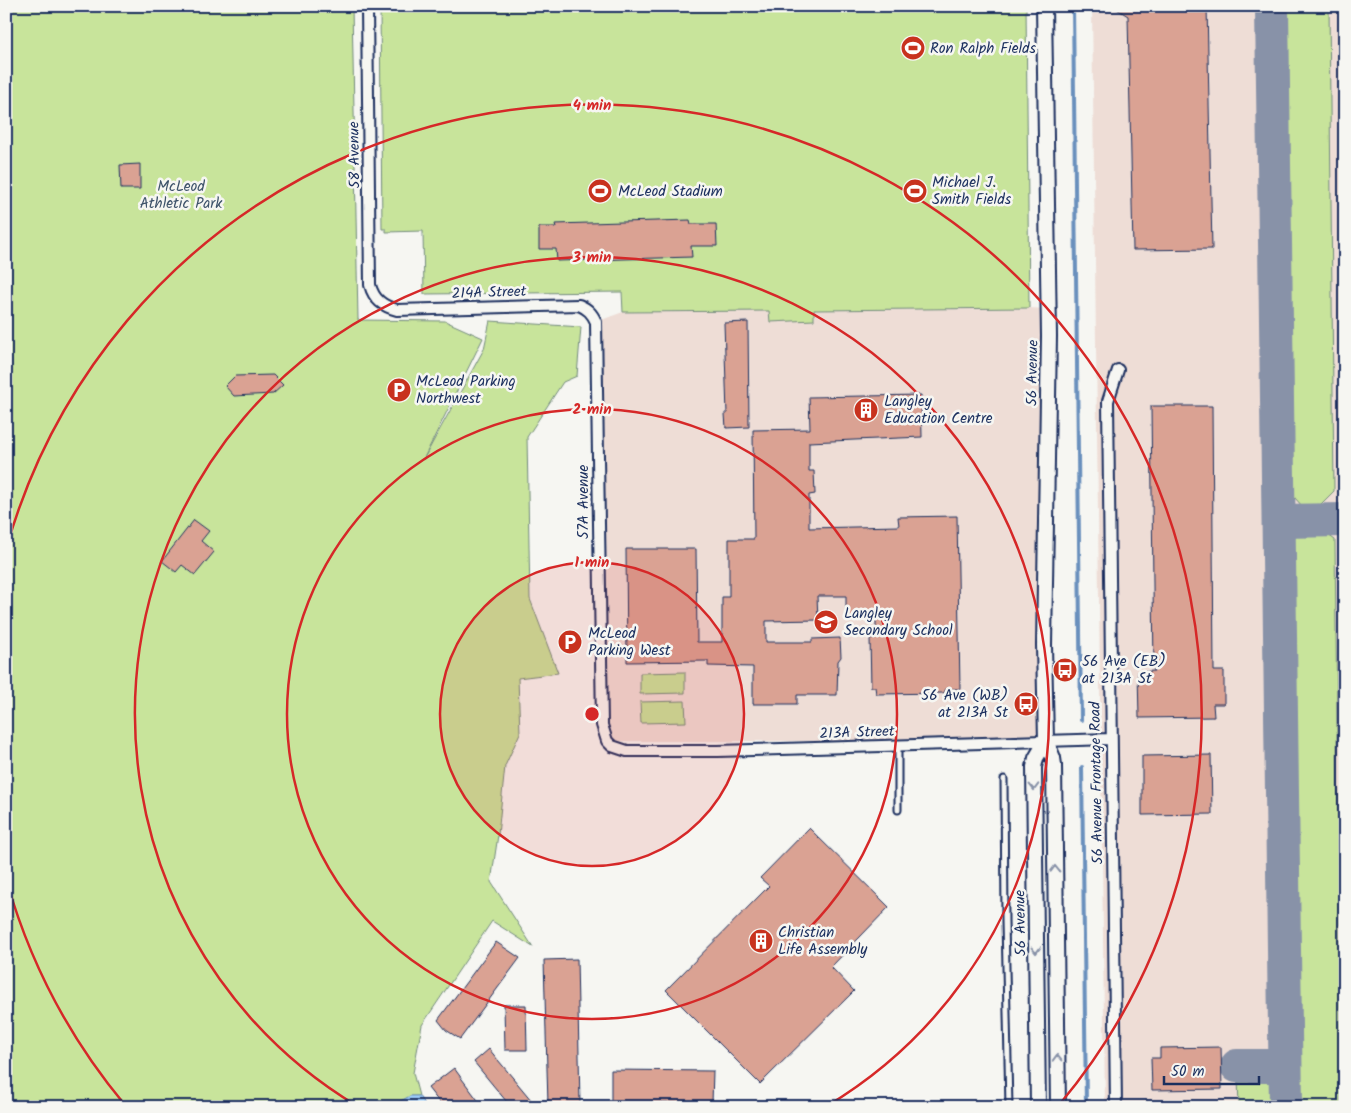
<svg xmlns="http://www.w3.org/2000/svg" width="1351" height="1113" font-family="Kalam,sans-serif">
  <rect width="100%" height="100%" fill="#f6f6f2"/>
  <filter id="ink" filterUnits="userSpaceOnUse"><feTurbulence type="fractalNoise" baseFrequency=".02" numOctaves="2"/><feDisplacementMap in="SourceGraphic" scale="10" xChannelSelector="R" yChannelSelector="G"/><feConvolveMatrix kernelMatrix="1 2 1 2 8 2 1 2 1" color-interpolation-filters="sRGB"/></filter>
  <g filter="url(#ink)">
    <!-- built -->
    <path fill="#eeddd6" d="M1092,6H1345V1107H1105Z
      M1029,308L1048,309L1053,741H607L596,322L623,312Z"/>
    <!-- green -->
    <path fill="#c8e49b" stroke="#728a7c" d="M6,6H352L358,320L445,321L483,338L423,460L484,349L490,321L581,327L577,376L563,382L527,437L530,599L558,673L518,678L520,733L505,766L498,835L491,882L533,947L492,921L422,1025L413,1073L419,1096H410L399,1102L397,1107H6Z
      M380,6H1026L1029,308L814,310V320L770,322L769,311L623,312L622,292L424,294L423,231L386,232V229H382Z
      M1280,6H1329L1334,491L1317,508L1303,507L1286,488Z
      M1304,527H1317L1335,540L1341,1107H1292L1286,546Z
      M685,672V693L640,694V673Z
      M685,701L686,722L641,723L640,702Z
      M1273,1071L1274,1107H1239L1238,1078L1243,1072Z"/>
    <!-- water -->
    <path fill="#9fd0fc" stroke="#6a90bd" d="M410,1096H419L426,1107H397L399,1102Z"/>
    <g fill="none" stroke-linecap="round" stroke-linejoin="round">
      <!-- stream -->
      <path stroke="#6a90bd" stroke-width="4" d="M1073,6L1081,720
        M1082,767L1086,1107"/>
      <!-- taxiway -->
      <path stroke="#8892a8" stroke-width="34" d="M1272,6L1286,1107
        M1279,521L1345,520
        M1237,1066H1285"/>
    </g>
    <!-- building -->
    <path fill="#daa293" stroke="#1b2f5e" d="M1112,6H1207L1212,249L1133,250L1128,16Z
      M140,164V189H121L120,165Z
      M690,220L691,224H716L717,246H691L692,257L557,261L556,249H539V227H556L555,224Z
      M748,322L749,427L726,428L725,414H727L724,323Z
      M273,375L283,385L273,394L234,396L225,386L235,376Z
      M921,395L922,437L809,442V471H814L815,494L809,495V528L899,526L898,517L957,516L960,689H946L944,693L876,694L875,687H871L870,638H876V619H846V596H817L818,620L766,621V642H812V639L840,638L841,657L838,661L837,695H797V704H753V667L708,666V661L627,662L626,549H696L697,642H722V597H729V539H754L753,430L810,429L809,397Z
      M1151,406H1212L1214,671H1224V704H1213L1214,717L1139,718L1138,672L1154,671Z
      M194,520L209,531L201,541L214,552L195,575L182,565L176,572L162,561Z
      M1211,755L1212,814L1142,815V756Z
      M809,828L889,907L831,967L854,991L760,1084L666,990L769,886L760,878Z
      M496,942L520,958L460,1039L446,1030L438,1020Z
      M577,959L580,1104L548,1105L544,960Z
      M504,1005H526L527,1050H505Z
      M1221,1047L1222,1089L1152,1090L1151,1058H1160V1048Z
      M489,1049L498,1060L537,1107H511L474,1062Z
      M454,1068L462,1079L483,1107H443L428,1088Z
      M611,1070L713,1071L712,1103H611Z"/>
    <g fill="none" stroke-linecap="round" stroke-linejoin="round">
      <defs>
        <path id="lane" d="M898,745V810
          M1004,779L1005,921L1009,1107"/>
        <path id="street" d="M367,6L370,285C374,300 383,306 397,310L579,305C588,309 592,313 596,322L602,725L607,741L612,746L627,751H718L1111,739
          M1116,1107L1108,401L1118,370"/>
        <path id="secondary" d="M1044,6L1049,336L1044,645L1046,741L1053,758L1054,765L1058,1107
          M1038,1107L1034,767L1036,758L1046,741"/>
      </defs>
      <!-- lane casing -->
      <use href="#lane" stroke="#1b2f5e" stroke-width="9"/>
      <!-- street casing -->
      <use href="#street" stroke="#1b2f5e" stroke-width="14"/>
      <!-- secondary casing -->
      <use href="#secondary" stroke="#1b2f5e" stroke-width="18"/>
      <!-- lane -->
      <use href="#lane" stroke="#f6f6f2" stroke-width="5"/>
      <!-- street -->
      <use href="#street" stroke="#f6f6f2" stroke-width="10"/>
      <!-- secondary -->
      <use href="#secondary" stroke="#f6f6f2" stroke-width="14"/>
    </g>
    <!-- one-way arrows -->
    <defs><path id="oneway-chevron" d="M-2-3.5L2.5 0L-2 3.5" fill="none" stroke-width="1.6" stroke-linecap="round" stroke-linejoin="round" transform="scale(1.25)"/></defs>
    <g stroke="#8892a8">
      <use href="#oneway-chevron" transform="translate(1034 787) rotate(89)"/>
      <use href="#oneway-chevron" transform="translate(1055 869) rotate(-91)"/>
      <use href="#oneway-chevron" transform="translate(1036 950) rotate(89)"/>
      <use href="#oneway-chevron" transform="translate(1057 1058) rotate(-91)"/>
    </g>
  </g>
  <!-- distance rings -->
  <circle cx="592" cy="714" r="152" fill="#d62828" fill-opacity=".12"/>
  <g fill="none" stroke="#d62828" stroke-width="2.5">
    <circle cx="592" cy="714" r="152"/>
    <circle cx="592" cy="714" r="305"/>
    <path d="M357 1106A457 457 0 1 1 827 1106"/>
    <path d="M125 1105A609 609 0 0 1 7 882M7 546A609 609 0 1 1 1059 1105"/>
  </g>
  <!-- icons -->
  <defs>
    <symbol id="stadium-disc" viewBox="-11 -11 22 22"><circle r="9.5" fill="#c8321e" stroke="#f6f6f2"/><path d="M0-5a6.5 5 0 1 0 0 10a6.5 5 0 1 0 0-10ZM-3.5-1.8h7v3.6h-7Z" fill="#fff"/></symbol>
    <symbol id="parking-disc" viewBox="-11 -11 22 22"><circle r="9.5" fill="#c8321e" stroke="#f6f6f2"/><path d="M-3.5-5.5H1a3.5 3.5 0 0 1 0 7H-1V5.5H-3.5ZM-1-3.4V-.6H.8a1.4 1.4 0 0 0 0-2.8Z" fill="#fff"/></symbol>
    <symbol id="building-disc" viewBox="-11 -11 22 22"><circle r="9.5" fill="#c8321e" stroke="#f6f6f2"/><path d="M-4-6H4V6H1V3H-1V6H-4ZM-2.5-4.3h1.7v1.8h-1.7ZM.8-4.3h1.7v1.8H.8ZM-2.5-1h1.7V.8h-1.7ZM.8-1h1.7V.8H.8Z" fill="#fff"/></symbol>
    <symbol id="school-disc" viewBox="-11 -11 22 22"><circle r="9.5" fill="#c8321e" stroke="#f6f6f2"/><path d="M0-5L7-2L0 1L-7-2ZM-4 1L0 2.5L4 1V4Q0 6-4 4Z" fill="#fff"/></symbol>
    <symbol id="bus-disc" viewBox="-11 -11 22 22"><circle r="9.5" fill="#c8321e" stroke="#f6f6f2"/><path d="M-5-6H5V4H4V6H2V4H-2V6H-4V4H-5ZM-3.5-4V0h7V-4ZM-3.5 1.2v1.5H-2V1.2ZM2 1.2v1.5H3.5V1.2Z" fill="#fff"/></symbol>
  </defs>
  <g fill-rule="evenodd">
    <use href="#stadium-disc" x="899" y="34" width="28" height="28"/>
    <use href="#stadium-disc" x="586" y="177" width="28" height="28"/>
    <use href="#stadium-disc" x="901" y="177" width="28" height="28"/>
    <use href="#parking-disc" x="385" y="376" width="28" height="28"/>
    <use href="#building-disc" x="852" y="396" width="28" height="28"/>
    <use href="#school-disc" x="812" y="608" width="28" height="28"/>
    <use href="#parking-disc" x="556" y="628" width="28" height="28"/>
    <use href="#bus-disc" x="1051" y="656" width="28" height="28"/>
    <use href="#bus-disc" x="1012" y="690" width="28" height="28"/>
    <use href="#building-disc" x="747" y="927" width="28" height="28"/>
  </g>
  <g text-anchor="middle" stroke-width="5" stroke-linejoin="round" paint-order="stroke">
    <!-- poi labels -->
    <g font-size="15" fill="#1b2f5e" stroke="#f6f6f2" text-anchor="start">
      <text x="930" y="53">Ron Ralph Fields</text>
      <text x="932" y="187">Michael J.<tspan x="932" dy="17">Smith Fields</tspan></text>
      <text x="618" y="196">McLeod Stadium</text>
      <text x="416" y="386">McLeod Parking<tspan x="416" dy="17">Northwest</tspan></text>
      <text x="884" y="406">Langley<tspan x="884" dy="17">Education Centre</tspan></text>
      <text x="844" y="618">Langley<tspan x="844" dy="17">Secondary School</tspan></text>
      <text x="588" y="638">McLeod<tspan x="588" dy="17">Parking West</tspan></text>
      <text x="1082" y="666">56 Ave (EB)<tspan x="1082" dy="17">at 213A St</tspan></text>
      <text x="1008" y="700" text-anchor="end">56 Ave (WB)<tspan x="1008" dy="17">at 213A St</tspan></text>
      <text x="778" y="937">Christian<tspan x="778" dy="17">Life Assembly</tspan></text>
    </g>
    <!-- street labels -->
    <g font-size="15" fill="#1b2f5e" stroke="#f6f6f2">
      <text transform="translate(354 155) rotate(-91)" y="5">58 Avenue</text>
      <text transform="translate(489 292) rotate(-2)" y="5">214A Street</text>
      <text transform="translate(1032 373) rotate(-89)" y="5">56 Avenue</text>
      <text transform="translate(583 502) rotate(-90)" y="5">57A Avenue</text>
      <text transform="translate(857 732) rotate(-2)" y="5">213A Street</text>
      <text transform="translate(1096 783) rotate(-91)" y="5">56 Avenue Frontage Road</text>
      <text transform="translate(1020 923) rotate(-91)" y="5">56 Avenue</text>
    </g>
    <!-- park labels -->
    <g font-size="15" fill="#3e536a" stroke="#f6f6f2">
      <text x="181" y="191">McLeod<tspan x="181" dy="17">Athletic Park</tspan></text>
    </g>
  </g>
  <circle cx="592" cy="714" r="8" fill="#d62828" stroke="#f6f6f2" stroke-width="2.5"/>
  <g font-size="15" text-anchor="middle" font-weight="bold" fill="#d62828" stroke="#f6f6f2" stroke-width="5" stroke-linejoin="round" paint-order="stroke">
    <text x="592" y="110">4 min</text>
    <text x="592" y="262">3 min</text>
    <text x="592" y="414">2 min</text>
    <text x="592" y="567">1 min</text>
  </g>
  <!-- margin -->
  <rect width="1351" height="1113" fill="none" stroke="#f6f6f2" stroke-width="25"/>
  <rect x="12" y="12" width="1326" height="1088" fill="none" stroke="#1b2f5e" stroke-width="2" filter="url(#ink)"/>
  <!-- scale -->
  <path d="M1164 1076v8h95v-8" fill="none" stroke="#1b2f5e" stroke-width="2.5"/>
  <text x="1171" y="1076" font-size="15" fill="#1b2f5e" stroke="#f6f6f2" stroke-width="4" paint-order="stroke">50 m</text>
</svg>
